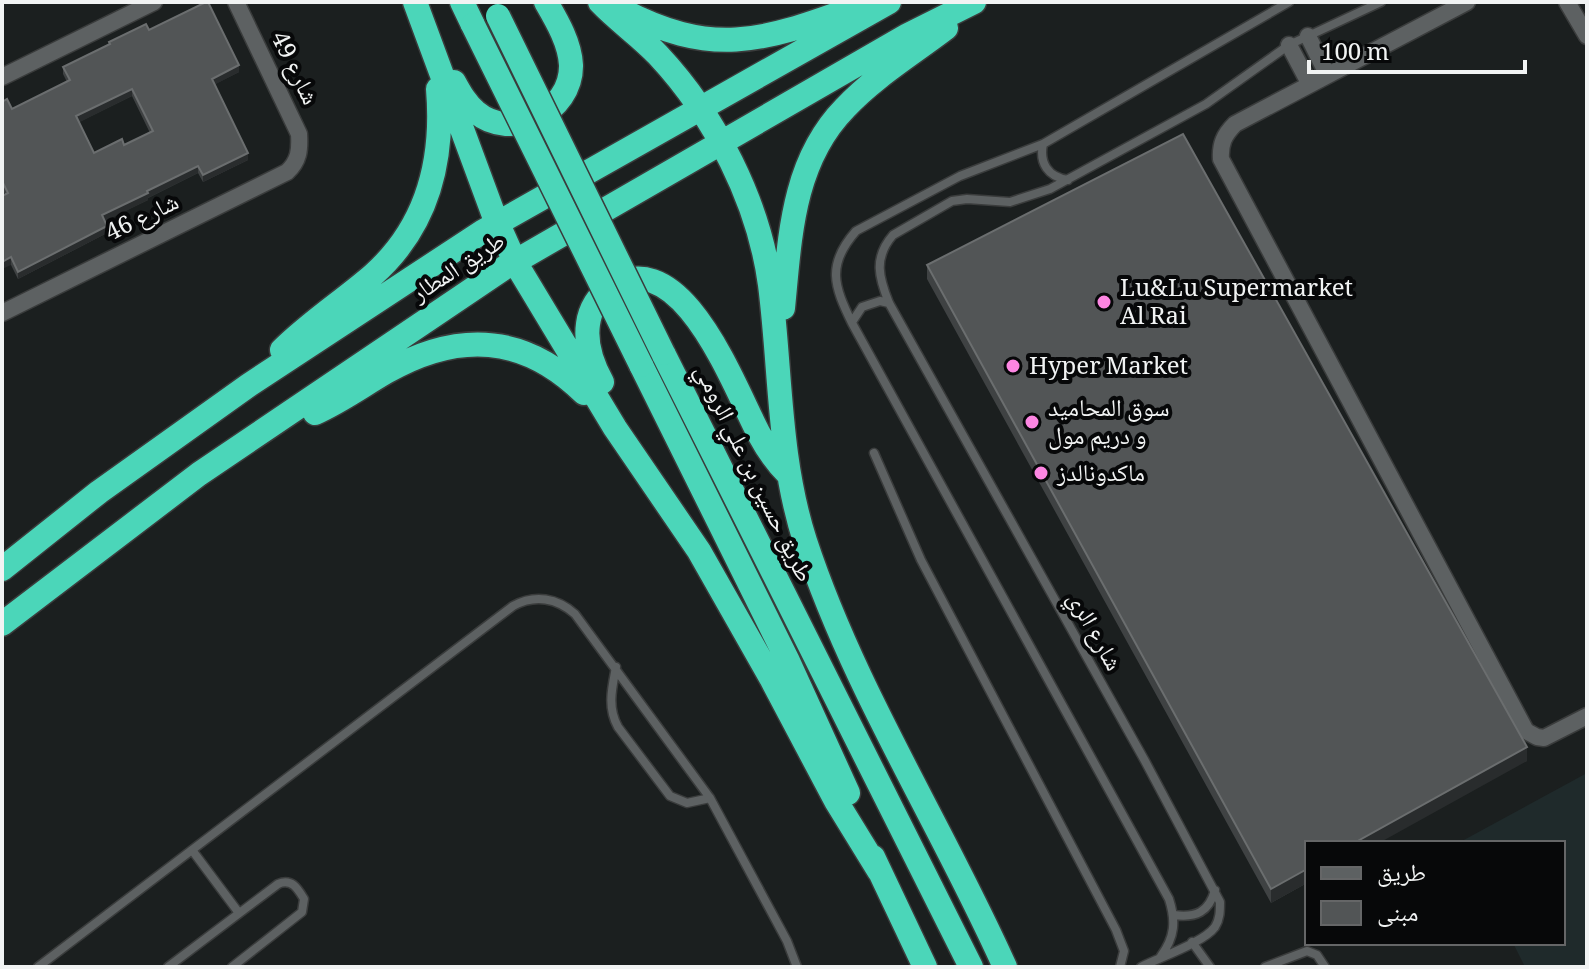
<svg xmlns="http://www.w3.org/2000/svg" width="1589" height="969" font-family="Georgia,'Noto Naskh Arabic',serif">
  <rect width="100%" height="100%" fill="#1b1f1f"/>
  <!-- built -->
  <path fill="#1f2a2b" d="M1587,773V967H1525L1513,943H1563V843L1462,841Z"/>
  <g fill="none" stroke-linecap="round" stroke-linejoin="round">
    <defs>
      <path id="lane" d="M1043,144C1039,163 1048,177 1068,180
        M852,322L862,307L880,301L889,303
        M874,453L921,560L1116,930L1124,951L1120,967
        M616,667C612,688 607,707 618,727L670,796L687,803L710,798
        M192,850L239,913
        M1174,915C1196,918 1209,912 1215,890
        M1192,942L1210,967
        M1161,956C1175,937 1176,921 1169,899L852,323C834,286 826,265 856,231L960,176L1043,144L1289,2
        M38,967L513,606C535,594 557,598 575,614L710,798L787,941L797,967
        M168,967L278,884C292,878 298,889 304,899L302,912L232,967
        M1141,967C1160,957 1203,943 1215,927C1220,919 1220,911 1220,902L1145,761L889,303C879,278 873,258 893,235L952,201L967,199L1010,202L1050,189L1206,104L1289,45L1381,2
        M1265,967L1307,951L1317,955L1325,967"/>
      <path id="street" d="M1467,2L1235,124C1224,135 1220,144 1221,159L1526,731L1537,737L1544,738L1587,716
        M1567,2L1587,36
        M1308,36L1327,74
        M1289,45L1309,83
        M2,77L154,2
        M2,313L287,172C299,161 300,150 299,134L236,2"/>
      <path id="highway" d="M415,2L493,213L515,262L615,428L699,551L771,678L836,801L879,871
        M462,2L473,25
        M600,2C618,21 640,36 658,55C715,116 759,202 770,285C781,371 778,457 805,541C854,690 941,824 1005,967
        M618,8C711,58 761,42 854,8
        M454,82C460,93 466,104 476,112C511,142 572,112 571,65C570,43 557,21 546,2
        M783,308C790,238 792,162 845,108C874,77 912,54 946,28
        M282,350C310,322 343,301 373,275C428,226 444,160 438,89
        M663,353L971,967
        M641,365L787,659L848,793
        M602,382C592,364 585,345 588,324C590,309 598,296 610,288C682,240 735,390 759,434C767,449 776,462 788,474
        M315,413C340,402 362,386 386,372C458,331 524,334 584,393
        M2,569L99,492L249,385L482,232L889,2
        M2,624L199,474L504,268L908,35L974,2
        M873,857L925,967"/>
    </defs>
    <!-- lane casing -->
    <use href="#lane" stroke="#3a3c3c" stroke-width="11"/>
    <!-- street casing -->
    <use href="#street" stroke="#3a3c3c" stroke-width="19"/>
    <!-- highway casing -->
    <use href="#highway" stroke="#3a3c3c" stroke-width="27"/>
    <!-- lane -->
    <use href="#lane" stroke="#5d6162" stroke-width="8"/>
    <!-- street -->
    <use href="#street" stroke="#5d6162" stroke-width="16"/>
    <!-- highway -->
    <use href="#highway" stroke="#4bd6b9" stroke-width="24"/>
    <defs>
      <path id="highway-bridge" d="M498,16L663,353
        M473,25L641,365"/>
    </defs>
    <!-- highway-bridge casing -->
    <use href="#highway-bridge" stroke="#3a3c3c" stroke-width="27" stroke-linecap="butt"/>
    <!-- highway-bridge -->
    <use href="#highway-bridge" stroke="#4bd6b9" stroke-width="24"/>
  </g>
  <!-- wall -->
  <path fill="#3f4243" fill-rule="evenodd" d="M149,30L239,72L215,84L248,160L203,182L198,173L148,198V200L104,221L107,233L18,279L11,265L5,194L2,189V102L12,109L67,82L63,74V67L109,44V42ZM132,96L150,133L124,145L94,153L79,122Z
    M927,265L1527,761L1307,843V883L1271,903L927,279Z"/>
  <!-- shaded-wall -->
  <path fill="#292c2d" d="M239,65V72L212,86V79Z
    M132,89V96L76,124V116Z
    M248,153V160L203,182V175Z
    M198,166V173L148,198V200L102,223V215L147,191Z
    M107,226V233L18,279V272Z
    M11,257V265L2,269V262Z
    M1527,747V761L1379,843H1354Z
    M1307,869V883L1271,903V889Z"/>
  <!-- building -->
  <path fill="#525556" stroke="#6b6e6f" stroke-width="2" fill-rule="evenodd" d="M206,2H208L239,65L212,79L248,153L203,175L198,166L147,191L148,193L102,215L107,226L18,272L11,257L2,262V196L8,193L2,181V102L7,99L12,109L70,80L63,67L110,44L109,42L146,24L149,30ZM132,89L153,131L124,145L122,139L94,153L76,116Z
    M1183,134L1527,747L1354,843H1307V869L1271,889L927,265Z"/>
  <!-- markers -->
  <g fill="#fd86e2" stroke="#070809" stroke-width="3">
    <circle cx="1104" cy="302" r="8"/>
    <circle cx="1013" cy="366" r="8"/>
    <circle cx="1032" cy="422" r="8"/>
    <circle cx="1041" cy="473" r="8"/>
  </g>
  <g text-anchor="middle" stroke-width="8" stroke-linejoin="round" paint-order="stroke">
    <!-- street labels -->
    <g font-size="24" fill="#f1f3f3" stroke="#070809">
      <text transform="translate(295 68) rotate(64)" y="8">شارع 49</text>
      <text transform="translate(142 217) rotate(-26)" y="8">شارع 46</text>
      <text transform="translate(458 267) rotate(-33)" y="8">طريق المطار</text>
      <text transform="translate(754 473) rotate(64)" y="8">طريق حسين بن علي الرومي</text>
      <text transform="translate(1095 631) rotate(61)" y="8">شارع الري</text>
    </g>
    <!-- poi labels -->
    <g font-size="24" fill="#f1f3f3" stroke="#070809" text-anchor="start">
      <text x="1120" y="296">Lu&amp;Lu Supermarket<tspan x="1120" dy="28">Al Rai</tspan></text>
      <text x="1029" y="374">Hyper Market</text>
      <text x="1048" y="416">سوق المحاميد<tspan x="1048" dy="28">و دريم مول</tspan></text>
      <text x="1057" y="481">ماكدونالدز</text>
    </g>
  </g>
  <!-- border -->
  <rect width="1589" height="969" fill="none" stroke="#f1f3f3" stroke-width="8"/>
  <!-- legend -->
  <rect x="1305" y="841" width="260" height="104" fill="#070809" stroke="#656667" stroke-width="2"/>
  <rect x="1321" y="867" width="40" height="12" fill="#5d6162" stroke="#656667" stroke-width="2"/>
  <text x="1377" y="881" font-size="24" fill="#f1f3f3">طريق</text>
  <rect x="1321" y="901" width="40" height="24" fill="#525556" stroke="#656667" stroke-width="2"/>
  <text x="1377" y="921" font-size="24" fill="#f1f3f3">مبنى</text>
  <!-- scale -->
  <path d="M1309 60v12h216v-12" fill="none" stroke="#f1f3f3" stroke-width="4"/>
  <text x="1321" y="60" font-size="24" fill="#f1f3f3" stroke="#070809" stroke-width="6" paint-order="stroke">100 m</text>
</svg>
